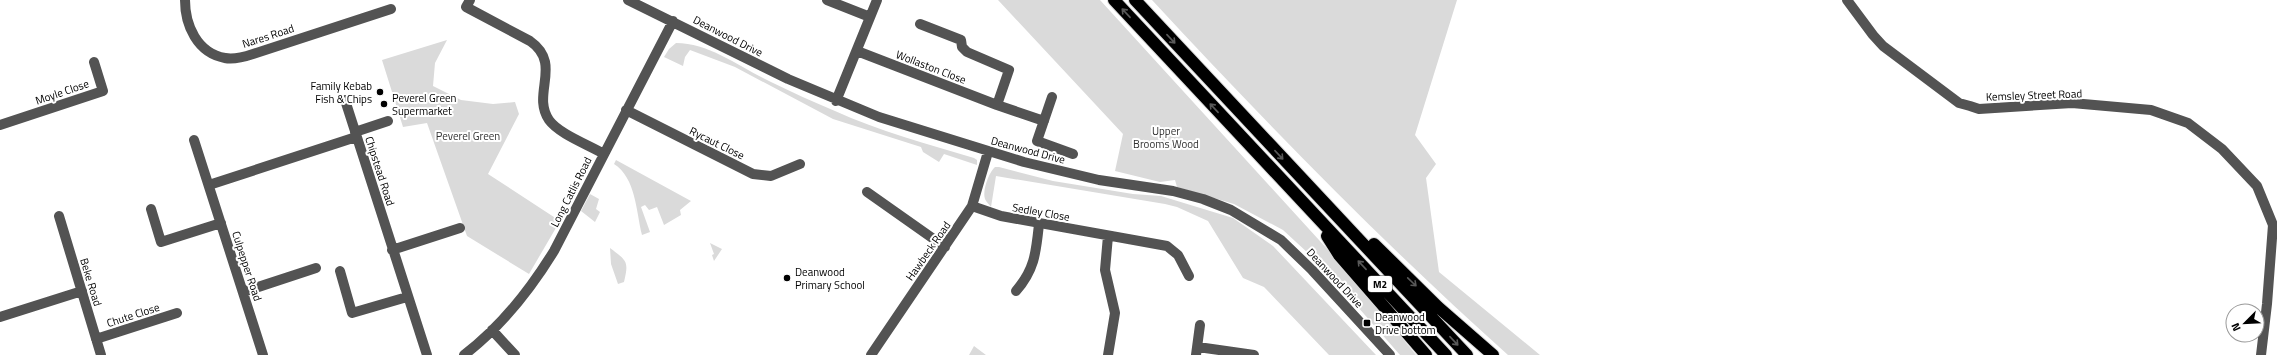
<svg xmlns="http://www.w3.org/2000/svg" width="2277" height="355" font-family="'Titillium Web',sans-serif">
  <rect width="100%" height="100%" fill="#fff"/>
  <!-- green -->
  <path fill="#dadada" d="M998,0H1100L1350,274L1416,355H1400L1321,265L1283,230L1234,204L1177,187L1175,180L1160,182L1115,171L1123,134Z
    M1152,0H1457L1415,135L1436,164L1426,178L1439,272L1540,355H1508C1383,243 1266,123 1152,0Z
    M447,40L435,63L433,86L461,100L493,104L515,102L519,114L488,174L560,221L529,274L467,236L427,123L403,127L382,60Z
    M676,43C710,43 741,68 771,82C792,92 813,102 835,111C879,131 927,144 974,158L977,160V165L944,154L939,162L923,152L921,147L833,119L735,67L690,50L685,57L683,66L664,57L669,49Z
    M616,160L691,201L680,210L681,215L664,225L657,207L649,210L645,205L641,207L650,232L642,235C636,211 636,178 614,164Z
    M995,167H999L1053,181L1133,194L1161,196L1233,218L1273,246L1376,355H1329L1264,287L1243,278L1208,221L1177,207L1165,204L996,176L991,207C989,204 986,202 985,199C982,191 989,172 995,167Z
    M590,194L599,199L596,209L600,212L595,222L581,211Z
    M710,243L722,249L714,261L712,255L714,254Z
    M610,248C627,261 629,261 624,282L618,284L611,264Z
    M974,346L986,355H969Z"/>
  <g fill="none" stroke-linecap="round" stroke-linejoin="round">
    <defs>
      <path id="highway" d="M1114,0L1446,355
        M1135,0L1467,355
        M1327,236L1339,255L1426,355
        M1374,244L1438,307L1493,355"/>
    </defs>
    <!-- highway casing -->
    <use href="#highway" stroke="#dbdbdb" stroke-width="14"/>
    <!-- minor -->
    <path stroke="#535353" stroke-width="10" d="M185,0C185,25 197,53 225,58C234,60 244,57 253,54L391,9
      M470,0L466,7L530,41C563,64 531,94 549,120C559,134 589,145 604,154
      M628,0L788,79L879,117L1024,162L1099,180L1173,191L1203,199L1231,210L1281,240L1312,270L1390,355
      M827,0L870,17
      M1847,0L1873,35L1883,46L1959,103L1970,106L1979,109L2072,103L2151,110L2188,123L2222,149L2257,186L2273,225L2267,304L2261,355
      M920,24L961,40L962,47L967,52L1009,70L997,105
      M857,51L997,105L1044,121
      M1052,97L1037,141L1073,154
      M345,100L427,355
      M836,101L877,0
      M626,110L753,174L771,176L800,164
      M0,125L103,91L94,62
      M355,132L388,121
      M194,140L263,355
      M209,185L356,137
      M867,192L945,247
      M972,206L1001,216L1167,246L1178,255L1189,276
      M151,209L161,242L221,223
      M59,216L101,355
      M392,250L460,228
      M340,271L352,313L407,297
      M1016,291C1035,269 1036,252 1039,224
      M243,292L316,268
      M0,317L82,291
      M492,330L515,355
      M96,339L177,313
      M1198,347L1254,355
      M464,355C501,327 530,290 554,251L673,21
      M871,355L972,206L988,152
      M1108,355L1115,313L1105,270L1108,236
      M1196,355L1200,325"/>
    <!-- highway -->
    <use href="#highway" stroke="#000" stroke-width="12"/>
  </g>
  <!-- one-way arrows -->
  <defs><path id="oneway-shaft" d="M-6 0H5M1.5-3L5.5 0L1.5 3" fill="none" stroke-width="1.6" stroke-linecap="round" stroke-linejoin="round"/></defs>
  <g stroke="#595959">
    <use href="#oneway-shaft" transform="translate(1126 13) rotate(-133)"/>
    <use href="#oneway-shaft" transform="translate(1171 39) rotate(47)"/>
    <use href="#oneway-shaft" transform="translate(1214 108) rotate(-133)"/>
    <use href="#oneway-shaft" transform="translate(1279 155) rotate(47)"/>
    <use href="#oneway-shaft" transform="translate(1362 265) rotate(-133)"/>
    <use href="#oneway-shaft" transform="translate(1412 282) rotate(44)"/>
    <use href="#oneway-shaft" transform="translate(1454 341) rotate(47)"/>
  </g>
  <!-- markers -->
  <g fill="#000" stroke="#fff" stroke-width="1.5">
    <circle cx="380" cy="92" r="4"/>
    <circle cx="384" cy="104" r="4"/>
    <circle cx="787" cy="278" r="4"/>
    <rect x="1363" y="319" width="8" height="8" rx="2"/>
  </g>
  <g text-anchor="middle" stroke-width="4" stroke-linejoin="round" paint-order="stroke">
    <!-- shield labels -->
    <rect fill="#fff" stroke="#4c4c4c" stroke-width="1" x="1368" y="276" width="24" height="16" rx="3"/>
    <g font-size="10" font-weight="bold" fill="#000">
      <text x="1380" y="288">M2</text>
    </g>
    <!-- street labels -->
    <g font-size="11" fill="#000" stroke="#fff">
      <text transform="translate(268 36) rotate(-18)" y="4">Nares Road</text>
      <text transform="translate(728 36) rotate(27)" y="4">Deanwood Drive</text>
      <text transform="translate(931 67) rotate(21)" y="4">Wollaston Close</text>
      <text transform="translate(62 92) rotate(-19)" y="4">Moyle Close</text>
      <text transform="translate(2034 95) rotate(-2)" y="4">Kemsley Street Road</text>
      <text transform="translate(717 143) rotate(26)" y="4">Rycaut Close</text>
      <text transform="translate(1028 150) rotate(15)" y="4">Deanwood Drive</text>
      <text transform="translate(380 171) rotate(72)" y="4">Chipstead Road</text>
      <text transform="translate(571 192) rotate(-63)" y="4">Long Catlis Road</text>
      <text transform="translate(1041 212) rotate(10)" y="4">Sedley Close</text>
      <text transform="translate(928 251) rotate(-55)" y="4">Hawbeck Road</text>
      <text transform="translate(247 266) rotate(72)" y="4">Culpepper Road</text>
      <text transform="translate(1335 278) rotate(47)" y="4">Deanwood Drive</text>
      <text transform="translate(91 282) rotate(73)" y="4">Beke Road</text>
      <text transform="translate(133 315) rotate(-18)" y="4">Chute Close</text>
    </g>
    <!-- poi labels -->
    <g font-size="11" fill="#000" stroke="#fff" text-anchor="start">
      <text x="372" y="90" text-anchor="end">Family Kebab<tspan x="372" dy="13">Fish &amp; Chips</tspan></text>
      <text x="392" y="102">Peverel Green<tspan x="392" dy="13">Supermarket</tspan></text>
      <text x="795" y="276">Deanwood<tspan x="795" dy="13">Primary School</tspan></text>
      <text x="1375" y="321">Deanwood<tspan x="1375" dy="13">Drive bottom</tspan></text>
    </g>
    <!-- park labels -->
    <g font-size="11" fill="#313131" stroke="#fff">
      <text x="1166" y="135">Upper<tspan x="1166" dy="13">Brooms Wood</tspan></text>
      <text x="468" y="140">Peverel Green</text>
    </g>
  </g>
  <!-- north arrow -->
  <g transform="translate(2245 323) rotate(246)"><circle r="19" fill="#ffffff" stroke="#999999"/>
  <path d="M0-3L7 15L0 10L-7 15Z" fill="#000000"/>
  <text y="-6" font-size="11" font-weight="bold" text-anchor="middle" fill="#000000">N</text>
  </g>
</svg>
